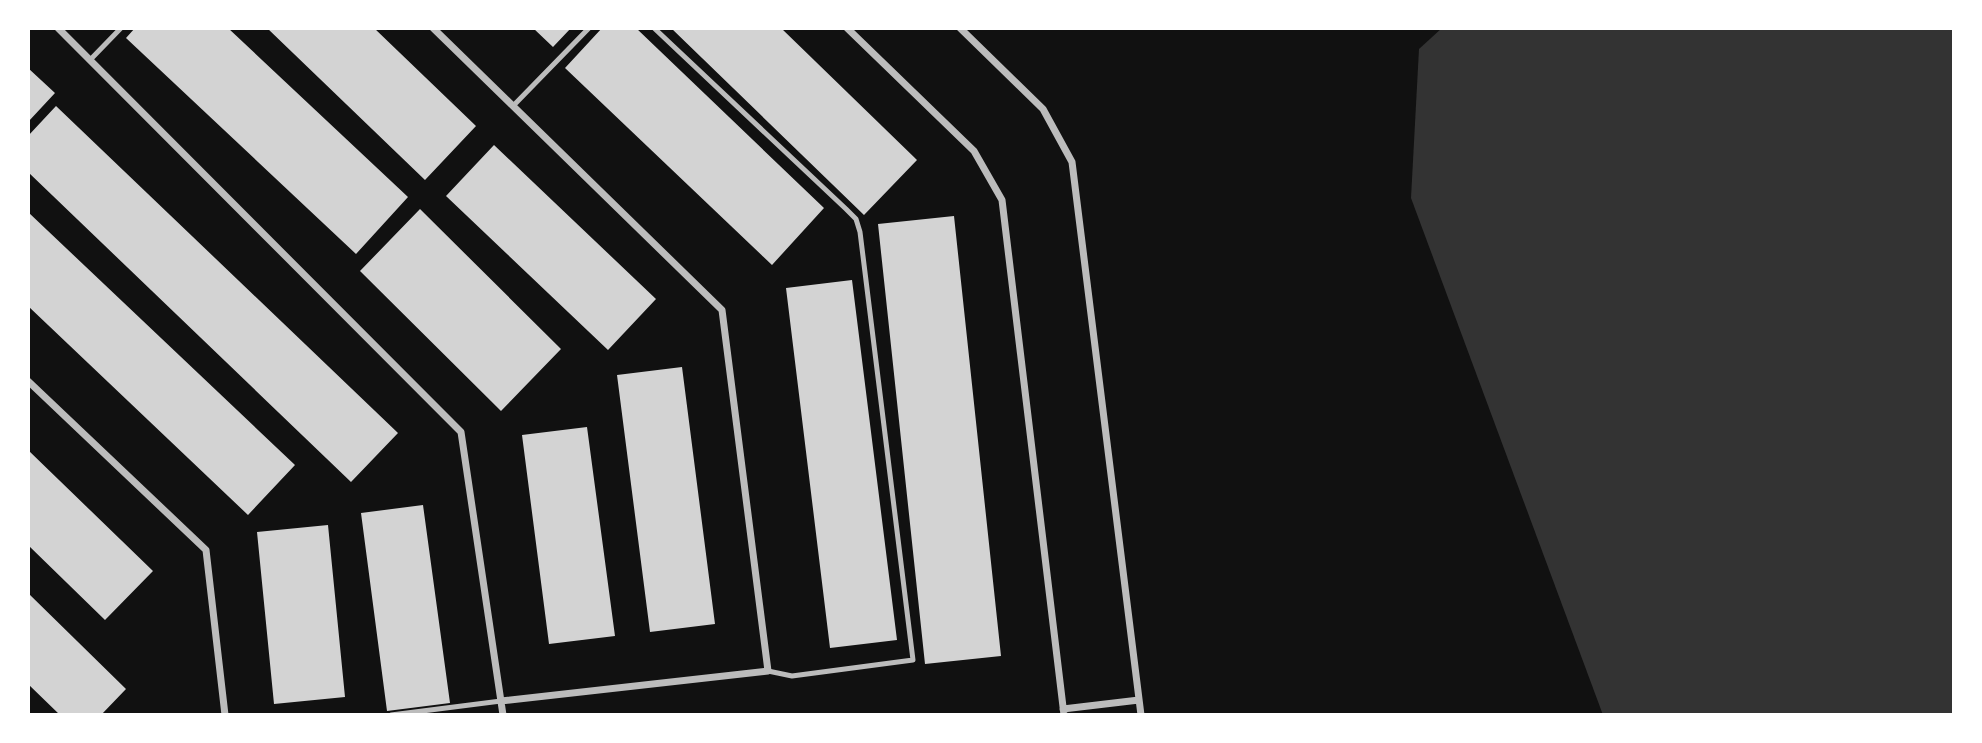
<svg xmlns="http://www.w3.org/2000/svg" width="1982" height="743" font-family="Figtree,sans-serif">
  <rect width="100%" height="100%" fill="#111"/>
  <!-- water -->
  <path fill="#333" d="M1442,28H1954V715H1603L1411,198L1419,49Z"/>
  <!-- building -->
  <path fill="#d3d3d3" d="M135,28H228L408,197L356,254L126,38Z
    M267,28H374L476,126L425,180Z
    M533,28H571L553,47Z
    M602,28H636L824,208L772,265L565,68Z
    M671,28H781L917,160L864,215Z
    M28,68L55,93L28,122Z
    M56,106L398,433L351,482L28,172V136Z
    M494,145L656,299L608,350L446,196Z
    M420,209L561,349L501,411L360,271Z
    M28,212L295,465L248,515L28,306Z
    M954,216L1001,656L925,664L878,224Z
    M852,280L897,640L830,648L786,288Z
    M682,367L715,624L650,632L617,375Z
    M587,427L615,636L549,644L522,435Z
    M28,450L153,571L105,620L28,545Z
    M423,505L450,703L387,711L361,513Z
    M328,525L345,697L274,704L257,532Z
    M28,593L126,689L101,715H60L28,684Z"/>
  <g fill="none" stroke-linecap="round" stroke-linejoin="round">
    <!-- service -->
    <path stroke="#bcbcbc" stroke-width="5" d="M654,28L846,209L856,219L860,232L913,660L792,676L768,671
      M90,60L121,28
      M513,106L589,28
      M391,715L501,701"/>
    <!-- minor -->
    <path stroke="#bcbcbc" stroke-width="7" d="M58,28L461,432L503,715
      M433,28L722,310L768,671L501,701
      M847,28L974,151L1002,200L1064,715
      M960,28L1043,109L1072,162L1141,715
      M28,381L206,550L225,715
      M1063,709L1139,700"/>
  </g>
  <!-- border -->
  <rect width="1982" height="743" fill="none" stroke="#ffffff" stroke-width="60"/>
</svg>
